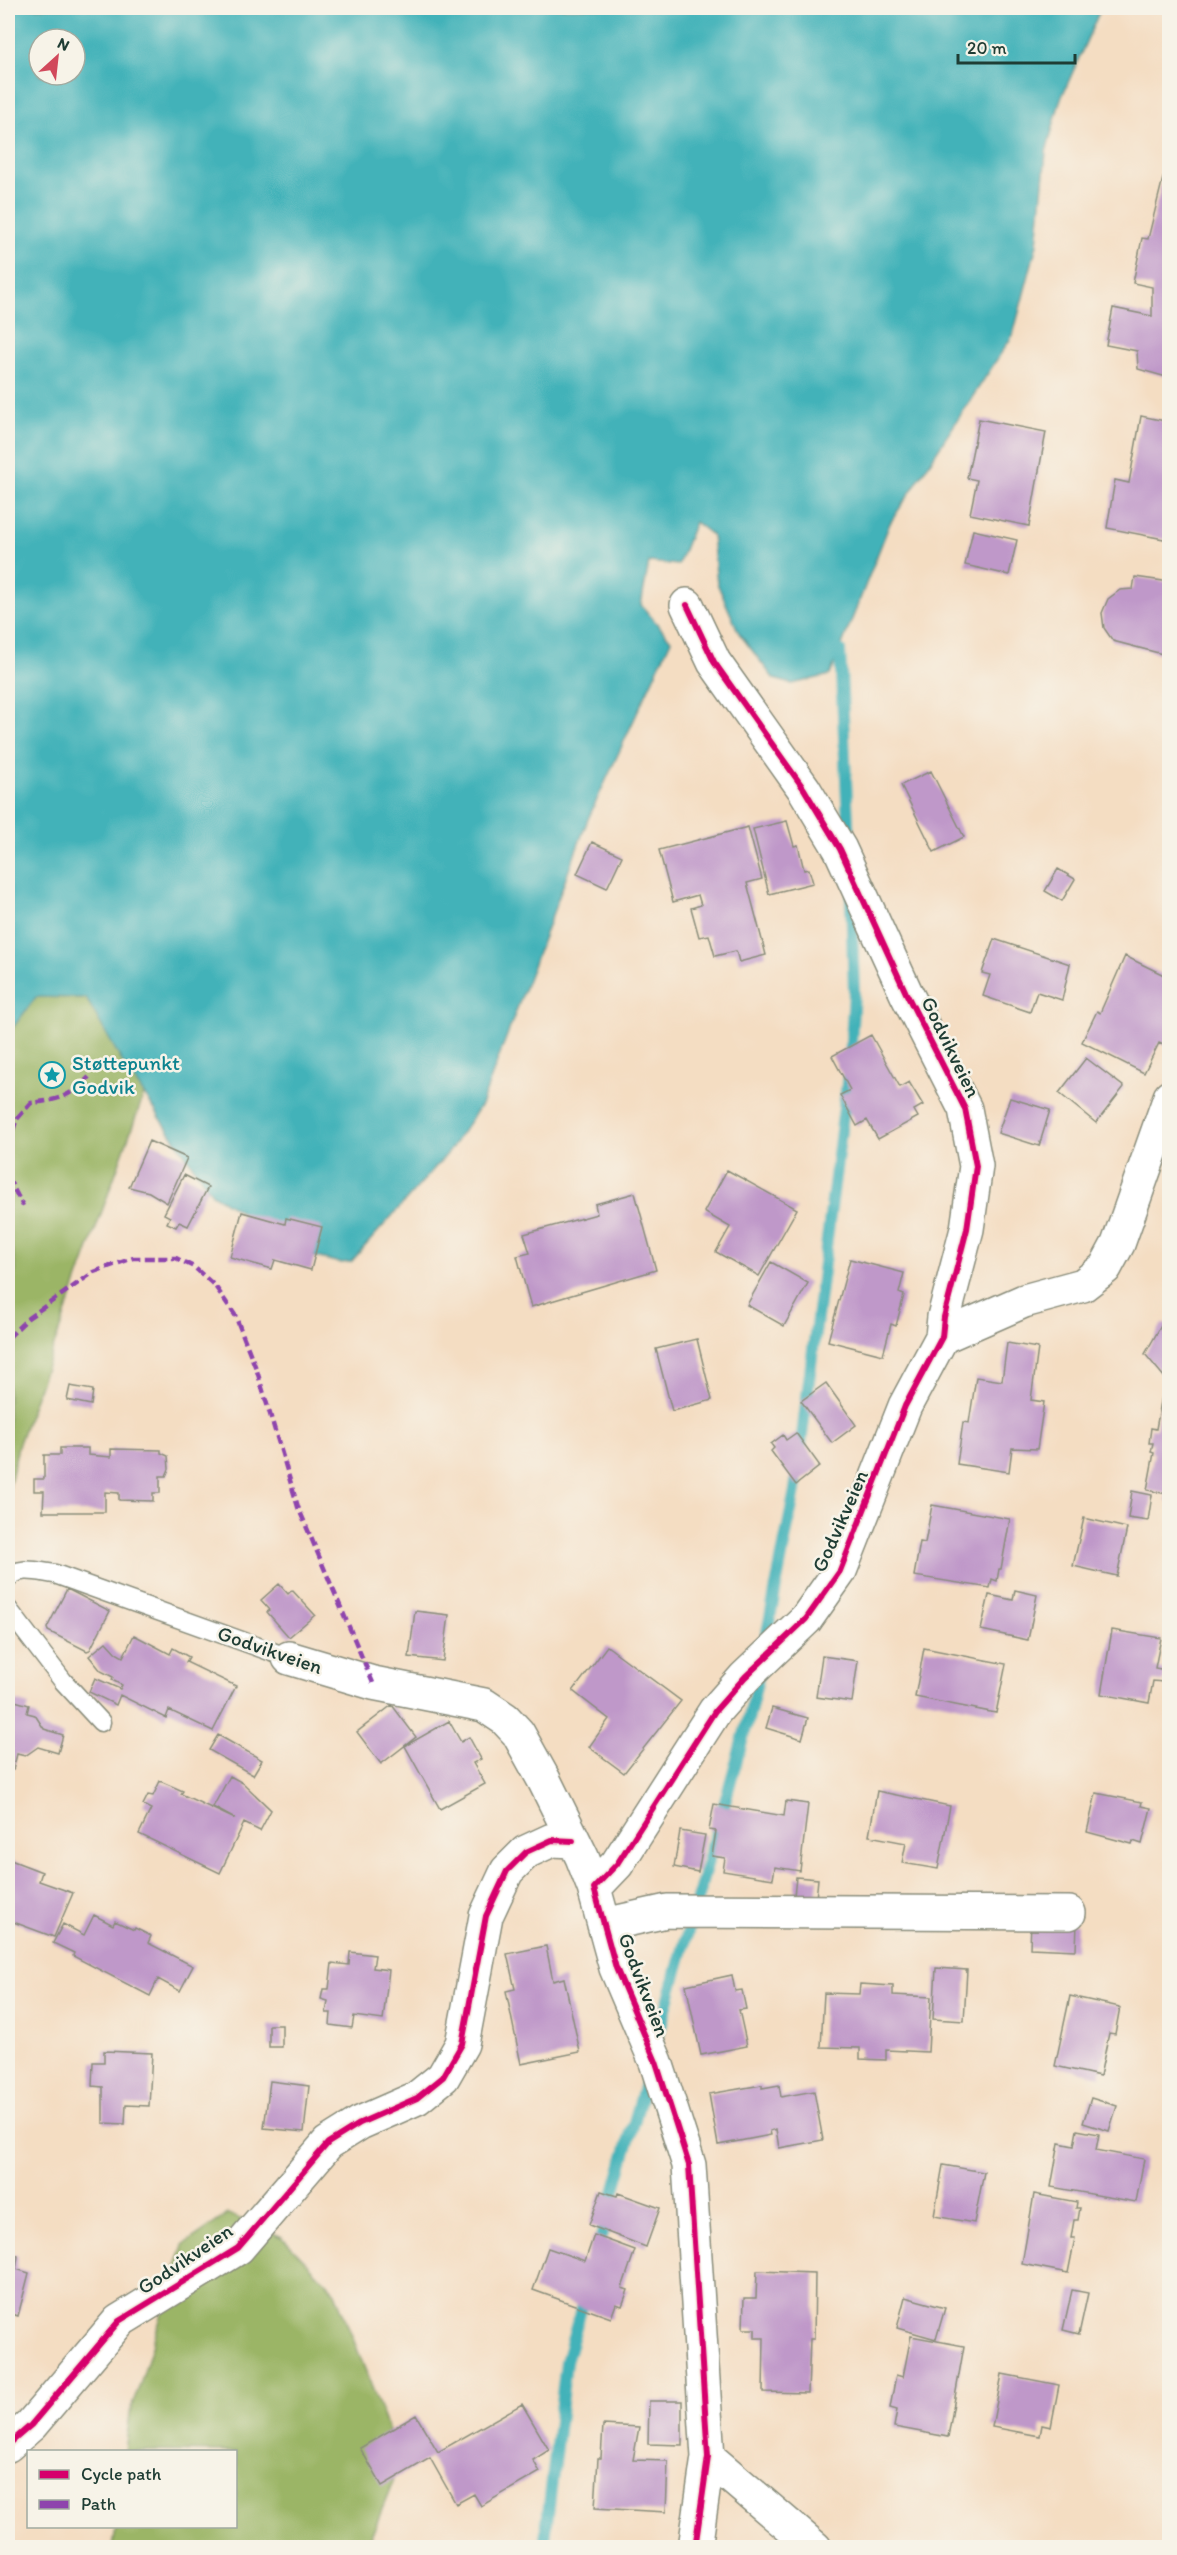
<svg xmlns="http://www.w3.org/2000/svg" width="1177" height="2555" font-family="Itim,sans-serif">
  <rect width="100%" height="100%" fill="#f7f3e8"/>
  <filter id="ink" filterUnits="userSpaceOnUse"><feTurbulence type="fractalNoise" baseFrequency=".0167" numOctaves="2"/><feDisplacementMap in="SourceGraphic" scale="12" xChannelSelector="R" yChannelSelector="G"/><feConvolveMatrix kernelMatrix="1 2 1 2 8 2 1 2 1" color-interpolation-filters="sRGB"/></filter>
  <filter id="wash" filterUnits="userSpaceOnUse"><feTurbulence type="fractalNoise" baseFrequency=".008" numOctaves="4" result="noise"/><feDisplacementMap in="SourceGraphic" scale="24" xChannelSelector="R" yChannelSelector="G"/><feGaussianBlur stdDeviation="1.35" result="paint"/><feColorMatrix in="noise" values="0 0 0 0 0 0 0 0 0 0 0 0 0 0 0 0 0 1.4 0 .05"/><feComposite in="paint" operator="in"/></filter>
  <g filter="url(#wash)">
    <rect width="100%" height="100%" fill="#f4ddc2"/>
    <!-- forest -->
    <path fill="#9bb566" stroke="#5d794d" stroke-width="1.5" d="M36,997L86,998L144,1094L18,1446L8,1493V1294L16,1270L8,1226V1034Z
      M228,2214L282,2237L335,2292L401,2462L367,2547L113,2548L116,2527L236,2526V2452L125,2451L131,2407L140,2385L183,2245Z"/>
    <!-- water -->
    <path fill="#42b2b9" stroke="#307876" stroke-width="1.5" fill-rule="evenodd" d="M8,8H1101L1060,101L1046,152L1037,244L1013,335L890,523L830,675L792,684L774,679L739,633L717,583L712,535L695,522L678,565L649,562L641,605L671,640L588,819L481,1105L448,1153L351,1262L340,1263L312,1256L212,1194L123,1063L86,998L36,997L8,1034ZM39,39H75V75H39Z"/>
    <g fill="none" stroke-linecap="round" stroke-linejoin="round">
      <!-- stream -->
      <path stroke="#42b2b9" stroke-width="12" d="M840,650L849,844
        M764,1648L795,1490L850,1060L854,991L851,898
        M656,2044L749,1717L759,1674
        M597,2252L649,2070
        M544,2548L566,2362L586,2292"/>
    </g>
    <g id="blocks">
      <!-- building -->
      <path fill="#bf98c9" d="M1163,178L1170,179V378L1138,369L1137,351L1106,345L1113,308L1152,316V287L1133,283L1142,238L1148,239Z
        M1141,416L1170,422L1169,540L1107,528L1115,480L1129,483Z
        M979,419L1046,432L1029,526L970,514L977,480L967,478Z
        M973,530L1017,540L1009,575L965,565Z
        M1135,577L1170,582V656L1113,641L1104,628L1102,613L1108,599L1120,590L1133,589Z
        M931,771L964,837L934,852L901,785Z
        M787,821L794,846L798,845L804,870L809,869L813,883L769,894L753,829Z
        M748,827L762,879L747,883L766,955L739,962L736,951L715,956L709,935L699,937L691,908L701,905L698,895L673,902L659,850Z
        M592,842L622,856L607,888L577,874Z
        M1058,869L1075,879L1062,901L1045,891Z
        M994,939L1070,964L1062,1000L1037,992L1030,1012L983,996L990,975L982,973Z
        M1125,956L1170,978V1039L1166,1046L1159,1043L1144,1073L1082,1042L1097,1011L1100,1013Z
        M871,1035L900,1087L909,1082L923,1105L914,1110L918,1117L878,1139L867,1120L857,1126L840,1095L850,1090L832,1056Z
        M1086,1058L1124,1087L1096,1123L1059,1093Z
        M1010,1098L1050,1110L1039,1146L998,1133Z
        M149,1141L187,1158L167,1203L149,1192L129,1187Z
        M727,1170L797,1209L759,1276L716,1252L730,1227L704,1212Z
        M184,1175L208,1187L188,1226L179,1222L176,1227L167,1223L170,1217L164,1214Z
        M635,1193L656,1270L531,1307L517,1256L530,1253L524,1234L597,1214L595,1204Z
        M242,1212L285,1224L286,1218L322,1227L311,1270L275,1260L272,1269L230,1257Z
        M850,1259L904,1273L899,1293L904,1295L896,1326L891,1324L883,1355L828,1341Z
        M771,1262L808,1283L784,1326L747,1305Z
        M1162,1324L1170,1325V1378H1165L1145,1354Z
        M697,1339L712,1400L672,1411L656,1349Z
        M1007,1343L1038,1348L1031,1400L1044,1402L1037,1449L1012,1448L1009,1472L957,1464L963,1422L969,1423L976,1377L1002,1381Z
        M826,1383L856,1425L832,1443L801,1401Z
        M70,1386L93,1390L91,1405L67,1400Z
        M1162,1396L1170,1397V1502L1166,1501L1167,1494L1147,1490L1154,1453L1151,1452L1153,1443H1149L1151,1428L1156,1429Z
        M796,1433L820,1466L796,1485L771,1451L774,1448L771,1444L783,1435L786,1440Z
        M60,1448H88V1455L111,1457V1449L161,1450V1453L168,1456L169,1469L166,1476H160V1493H153V1501L119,1500V1493L105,1492V1512H43L44,1491H34V1479H44V1455H60Z
        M1132,1491L1152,1495L1148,1521L1128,1518Z
        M932,1505L1010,1519L1001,1569H999L997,1581L992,1579L990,1588L914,1576L920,1542L925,1543Z
        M1084,1518L1127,1528L1117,1576L1073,1566Z
        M279,1584L288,1594L292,1590L315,1615L289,1637L267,1612L270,1610L261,1600Z
        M67,1589L110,1611L90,1650L87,1651L48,1631L47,1628Z
        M1015,1590L1037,1595L1028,1640L981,1630L989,1595L1013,1600Z
        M415,1611L449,1615L443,1661L409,1657Z
        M1112,1630L1161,1638L1155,1668L1166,1670L1163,1682L1153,1681L1149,1703L1101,1694Z
        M134,1635L170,1654L173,1648L189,1657L186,1662L236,1686L213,1731L169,1710L166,1718L120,1695L116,1705L89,1692L95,1678L120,1689L122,1685L112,1680L113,1677L101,1671L89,1656L106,1642L116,1653L123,1657Z
        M607,1646L681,1701L624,1773L589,1747L609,1719L573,1691Z
        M924,1648L1006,1664L996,1713L915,1697Z
        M822,1656L858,1661L852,1702L816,1697Z
        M8,1699L29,1705L27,1713L35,1715L44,1729L63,1735L58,1753L38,1747L25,1756L17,1754L13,1770L8,1769Z
        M392,1705L416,1737L381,1764L357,1732Z
        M772,1708L808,1718L802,1739L766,1728Z
        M449,1721L461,1742L469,1737L481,1759L473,1763L485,1784L440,1809L405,1746Z
        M218,1735L262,1760L253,1775L209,1750Z
        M230,1776L243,1783L271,1810L260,1831L244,1823L220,1873L139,1834L151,1809L143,1805L148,1795L153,1796L160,1781L183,1791L181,1794L235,1819L213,1807Z
        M877,1791L950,1806L938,1869L902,1863L906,1843L869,1836Z
        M1096,1793L1142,1802L1141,1806L1151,1808L1142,1844L1133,1841L1132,1844L1087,1832Z
        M786,1801L808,1804L800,1871L775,1867L773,1879L723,1871L725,1858L712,1856L716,1831L709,1830L714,1804L784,1816Z
        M680,1831L705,1835L698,1872L674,1867Z
        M8,1859L42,1872L39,1881L73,1893L54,1937L8,1920Z
        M796,1877L818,1879L816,1899L794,1897Z
        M94,1915L113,1925L115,1921L134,1930L135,1928L151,1936L148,1943L193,1966L180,1991L158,1979L150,1996L73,1956L74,1953L53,1943L63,1924L84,1935Z
        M1031,1922L1077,1924L1076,1950L1030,1948Z
        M546,1946L553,1981L564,1978L580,2052L521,2064L506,1991L515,1989L507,1954Z
        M350,1952L375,1955L373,1968L389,1970L383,2020L354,2016L352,2028L330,2025L331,2013H326L328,2001L321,1999L323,1989H329L332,1963L349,1965Z
        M936,1968L967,1970L964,2021L933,2019Z
        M732,1975L735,1991L742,1990L746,2009L739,2010L747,2046L701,2055L686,1985Z
        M860,1984L893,1986V1995L931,1997L928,2052L886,2050V2060L860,2059V2048L821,2047L824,1993L859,1994Z
        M1070,1996L1120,2007L1115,2034L1109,2033L1100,2076L1055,2066Z
        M269,2025H282V2047H269Z
        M104,2051L152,2053L149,2106L126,2105L125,2124L103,2123V2087L92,2086L93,2062H104Z
        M270,2081L309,2086L304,2132L264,2128Z
        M762,2085V2088L779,2085L781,2097L814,2091L823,2140L779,2148L776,2129L770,2131L771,2135L718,2145L709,2094Z
        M1091,2098L1117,2106L1109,2131L1083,2123Z
        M1077,2130L1099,2134L1096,2150L1144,2159L1136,2202L1051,2187L1059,2143L1074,2146Z
        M943,2165L984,2172L974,2223L934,2216Z
        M601,2191L617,2196L618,2193L660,2208L646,2247L589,2225Z
        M1034,2194L1077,2202L1076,2208H1080L1078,2220H1074L1071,2238H1075L1068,2273L1022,2264Z
        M594,2235L635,2250L622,2288L628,2290L622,2306L616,2304L611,2318L533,2290L548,2248L585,2261Z
        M8,2253L18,2256L16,2269L29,2273L18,2316L8,2313Z
        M757,2271L815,2273L814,2339H810L808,2393L763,2392L764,2338H755V2329H743L744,2298H756Z
        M1072,2290L1088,2293L1079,2334L1063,2330Z
        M905,2297L945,2308L936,2339L897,2328Z
        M911,2336L964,2346L948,2437L894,2427L897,2410L890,2408L896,2375L903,2377Z
        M1002,2374L1059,2385L1051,2427L1042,2425L1040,2436L992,2427Z
        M649,2401H682V2445L648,2444Z
        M522,2404L549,2450L533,2460L540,2472L481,2506L474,2494L456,2504L430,2458L382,2486L360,2448L416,2415L438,2452Z
        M603,2425L639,2427L633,2460L668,2461L666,2512L595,2508L598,2458H601Z"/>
    </g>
  </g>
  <g filter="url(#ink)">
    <use href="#blocks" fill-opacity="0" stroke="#8a8d7b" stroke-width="1.5"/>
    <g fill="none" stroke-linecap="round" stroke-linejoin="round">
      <defs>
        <path id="service" d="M8,1579C18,1565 39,1572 55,1574L289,1658
          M8,1609L63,1681L101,1722"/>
        <path id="minor" d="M687,605L714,662L804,789L840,849L906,993L965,1109L976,1166L967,1229L944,1317L942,1337L905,1406L840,1571L806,1619L745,1677L715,1711L617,1864L594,1888L616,1968L656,2062L689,2165L708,2457L695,2548
          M942,1337L1024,1301L1083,1285L1105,1268L1118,1244L1170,1097
          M289,1658L373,1683L484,1705L505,1719L518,1733L544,1780L582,1857L594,1888
          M604,1925L667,1911L1069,1913
          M8,2445L31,2425L119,2321L238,2248L328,2143L360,2123L417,2098L443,2077L462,2044L486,1916L507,1871L526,1852L552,1840L573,1841
          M708,2457L815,2548"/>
      </defs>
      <!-- service casing -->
      <use href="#service" stroke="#8a8d7b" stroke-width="21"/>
      <!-- minor casing -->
      <use href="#minor" stroke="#8a8d7b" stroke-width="36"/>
      <!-- service -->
      <use href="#service" stroke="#fff" stroke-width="18"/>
      <!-- minor -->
      <use href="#minor" stroke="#fff" stroke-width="33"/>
      <!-- quiet -->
      <path stroke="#8e44ad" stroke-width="4.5" stroke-dasharray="9 4.5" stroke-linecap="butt" d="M8,1144L17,1119L31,1103C60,1100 69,1097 89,1077
        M8,1178L23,1206
        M8,1338L28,1318L94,1272L133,1258H176L194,1267L215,1286L235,1315L257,1371L298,1507L373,1683"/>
      <defs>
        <path id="cycleway" d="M687,605L714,662L804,789L840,849L906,993L965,1109L976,1166L967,1229L944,1317L942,1337L905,1406L840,1571L806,1619L745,1677L715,1711L617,1864L594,1888L616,1968L656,2062L689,2165L708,2457L695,2548
          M8,2445L31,2425L119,2321L238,2248L328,2143L360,2123L417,2098L443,2077L462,2044L486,1916L507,1871L526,1852L552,1840L573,1841"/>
      </defs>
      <!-- cycleway casing -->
      <use href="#cycleway" stroke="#f7f3e8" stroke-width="10"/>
      <!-- cycleway -->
      <use href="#cycleway" stroke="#d6006c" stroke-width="6"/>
    </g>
  </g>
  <!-- icons -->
  <defs>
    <symbol id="sight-ring" viewBox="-11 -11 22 22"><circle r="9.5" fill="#f7f3e8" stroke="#0f9aa8" stroke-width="1.5"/><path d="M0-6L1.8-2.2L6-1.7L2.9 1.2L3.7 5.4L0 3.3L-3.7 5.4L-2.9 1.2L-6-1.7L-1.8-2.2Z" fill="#0f9aa8"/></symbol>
  </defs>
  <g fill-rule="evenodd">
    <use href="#sight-ring" x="37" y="1060" width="30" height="30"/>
  </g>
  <g text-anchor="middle" stroke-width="5" stroke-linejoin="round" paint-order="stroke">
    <!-- street labels -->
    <g font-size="21" fill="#1f3d34" stroke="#f7f3e8">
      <text transform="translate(951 1047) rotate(64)" y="7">Godvikveien</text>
      <text transform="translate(840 1521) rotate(-66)" y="7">Godvikveien</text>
      <text transform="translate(270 1650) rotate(19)" y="7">Godvikveien</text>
      <text transform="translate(644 1985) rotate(69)" y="7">Godvikveien</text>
      <text transform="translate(185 2259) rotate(-34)" y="7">Godvikveien</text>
    </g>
    <!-- culture labels -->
    <g font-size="21" fill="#0d838f" stroke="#f7f3e8" text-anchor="start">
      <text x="72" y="1070">Støttepunkt<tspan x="72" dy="24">Godvik</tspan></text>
    </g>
  </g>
  <!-- margin -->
  <rect width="1177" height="2555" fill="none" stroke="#f7f3e8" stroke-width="30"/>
  <!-- legend -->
  <rect x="27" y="2450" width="210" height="78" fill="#f7f3e8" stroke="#a1aaa0" stroke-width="1.5"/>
  <rect x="39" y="2470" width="30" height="9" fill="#d6006c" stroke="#a1aaa0" stroke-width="1.5"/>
  <text x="81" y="2480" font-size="18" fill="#1f3d34">Cycle path</text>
  <rect x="39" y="2500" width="30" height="9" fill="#8e44ad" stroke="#a1aaa0" stroke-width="1.5"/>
  <text x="81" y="2510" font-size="18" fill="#1f3d34">Path</text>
  <!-- north arrow -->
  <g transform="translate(57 57) rotate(27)"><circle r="28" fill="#f7f3e8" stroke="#a1aaa0" stroke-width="1.5"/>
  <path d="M0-4.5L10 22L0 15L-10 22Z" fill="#d1495b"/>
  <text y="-9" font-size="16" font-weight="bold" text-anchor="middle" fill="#1f3d34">N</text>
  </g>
  <!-- scale -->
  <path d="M958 54v9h117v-9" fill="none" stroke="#1f3d34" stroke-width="3"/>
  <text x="967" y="54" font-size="18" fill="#1f3d34" stroke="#f7f3e8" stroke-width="4.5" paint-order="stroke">20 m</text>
</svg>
